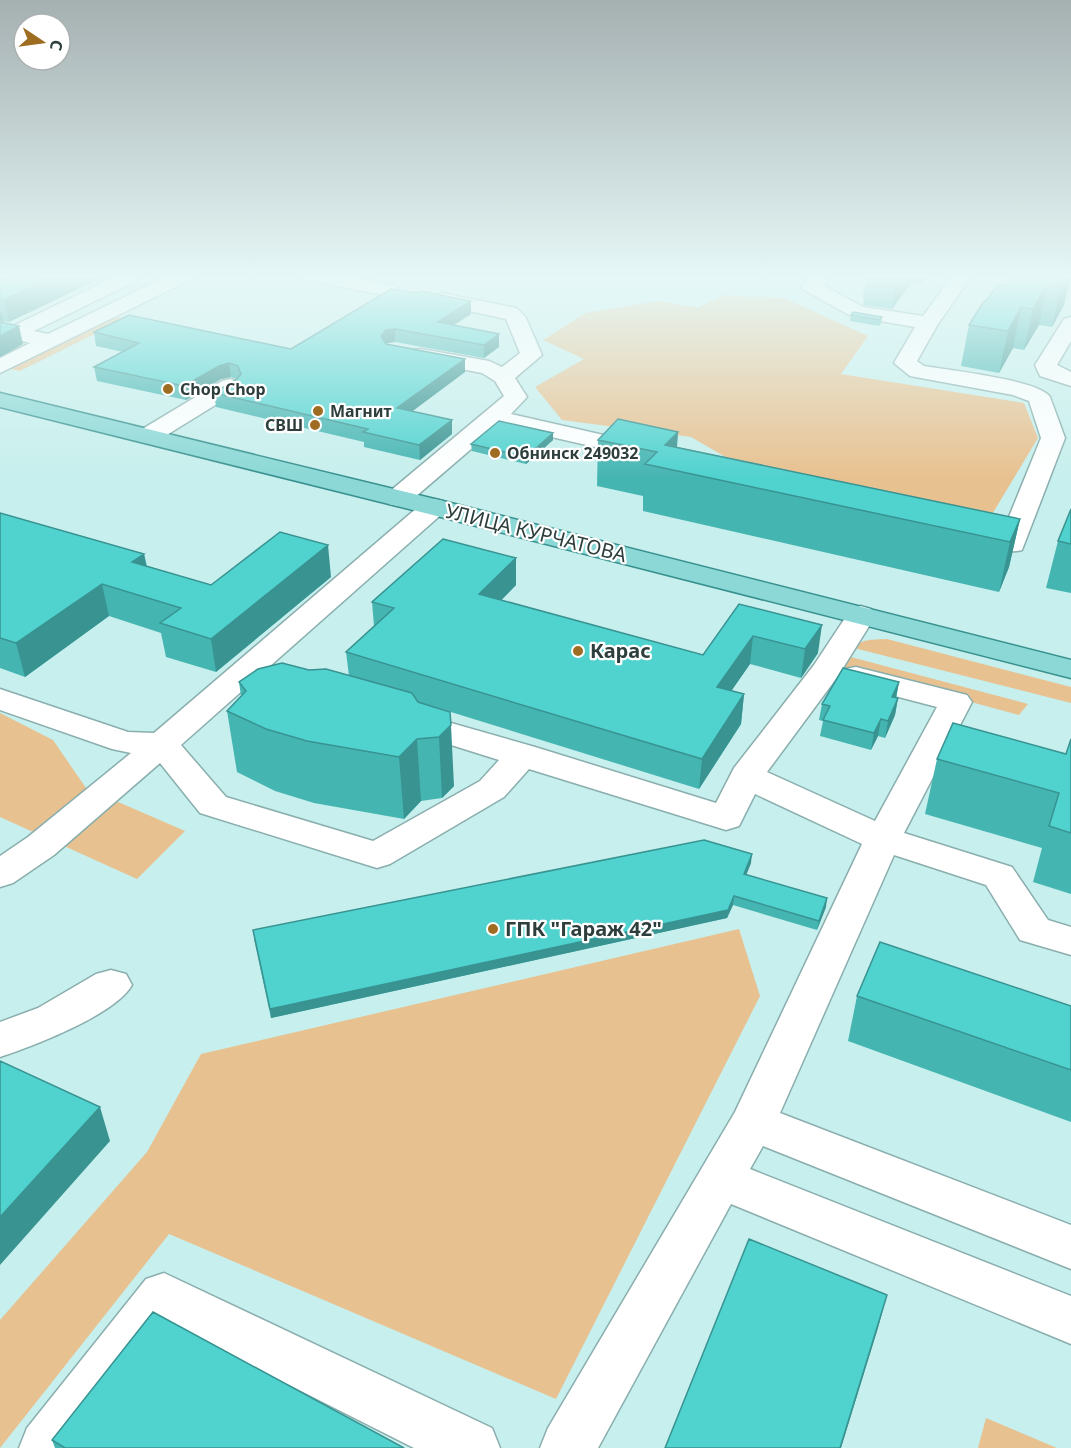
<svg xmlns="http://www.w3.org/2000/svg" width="1071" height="1448" font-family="'Noto Sans',sans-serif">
  <rect width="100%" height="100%" fill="#c7efed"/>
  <!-- green -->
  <path fill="#e8c190" d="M723,295L784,298L868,336L841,374L1024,403L1038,438L991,516L729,459L691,437L562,420L535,387L584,359L543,340L586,313L658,301L698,308Z
    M118,317L127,318L20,371L7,368L106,319Z
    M887,639L1071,687V703L854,648C862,638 874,640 887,639Z
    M847,656L1028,704L1019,715L842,667Z
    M0,713L53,740L86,788L185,831L137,879L0,817Z
    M739,929L760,996L556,1399L169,1234L0,1448V1320L147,1152L201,1054Z
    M986,1418L1057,1448H978Z"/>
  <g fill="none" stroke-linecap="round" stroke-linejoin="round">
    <defs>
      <path id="minor" d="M118,275H142L140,279L34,331L48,334L170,275H194L192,279L0,373V358L30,343L7,337L4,333L7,329Z
        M302,275H342L396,286L399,290L396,294L389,296L311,281L304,279Z
        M811,275H831L823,285L863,307L923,316L953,275H972L938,324L917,361L924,366C948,370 1039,380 1050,397L1065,438L1022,550C1006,554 990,548 974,544L970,538L974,532L984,530L1002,534L1041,438L1029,401L1013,395L910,376L894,363L915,327L851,316L804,290L801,286Z
        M441,293L516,308L525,316L542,355L515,378L527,397L511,414L652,446L655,451L652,456L643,458L499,425L407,504L398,506L389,504L385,498L389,492L504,396L495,381L482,373L413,360L410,355L413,350L421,349L489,361L502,367L520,353L506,319L434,303L431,299L434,295Z
        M1071,317V341L1057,365L1071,372V386L1040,376L1035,365L1064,319Z
        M230,379L238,381L241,386L238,391L157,441L148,443L139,441L136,436L139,431L222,381Z
        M434,499L443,501L447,507L443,513L181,745L226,797L373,841L480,781L499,760L397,728L393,721L397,714L409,711L535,747L716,803L734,768L814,665L851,609L861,606L871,609L876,615L838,676L767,772L875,821L937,707L845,683L840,676L845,669L856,667L967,695L972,702L904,833L1012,867L1048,920L1071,927V955L1020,940L986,885L894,855L780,1113L1071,1225V1269L763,1146L750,1169L1071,1296V1344L731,1204L598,1448H540L548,1428L735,1112L862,844L755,794L739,826L726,830L529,769L504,797L390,864L377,868L200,813L160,763L54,855L13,883L0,887V856L28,837L131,753L112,749L0,710V689L128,732L154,733L425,501Z
        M111,970L126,974L132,985C115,1015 33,1046 0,1057V1022L38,1008L96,974Z
        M164,1273L492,1428L500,1448H414L172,1326L81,1448H19L27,1428L146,1279Z"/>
      <path id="major" d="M0,393L443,501L1071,660V678L425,513L0,407Z"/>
    </defs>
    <!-- minor casing -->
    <use href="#minor" stroke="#89aead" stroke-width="3"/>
    <!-- major casing -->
    <use href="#major" stroke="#38918f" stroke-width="3"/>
    <!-- minor -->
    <use href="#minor" fill="#fff" fill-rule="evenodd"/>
    <!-- major -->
    <use href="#major" fill="#8bd8d6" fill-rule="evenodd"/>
  </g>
  <!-- wall -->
  <path fill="#45b5b2" d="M0,275L9,322L3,321L4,322L23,344L0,357Z
    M866,275H929L922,284L912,282L892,309L863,305L864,298L863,297Z
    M1015,275H1071L1064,305L1052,327L1039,325L1024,350L1013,348L999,373L961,366L969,325L1007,285Z
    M417,293L471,301V314L453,325L499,334V347L484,358L395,342L387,343L386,344L465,372L412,411L452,420V434L420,460L364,447V442L216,407L214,393L237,379L231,377L221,379L186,400L97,381L94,367L123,352L96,346L94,332L291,349Z
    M851,315L882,317L881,323L879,326L850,321Z
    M678,432L677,447L1020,519L1009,567L999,592L643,511V496L597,486L598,440Z
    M553,440L526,464L472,451L471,444Z
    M1071,509V593L1046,588L1058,541Z
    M0,513L144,554L147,566L211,585L331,577L216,672L166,657L161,633L109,616L25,677L0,668Z
    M516,585L501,600L703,655L739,604L818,653L801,678L750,664L731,691L744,694L741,724L699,789L438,708L454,786L442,798L421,801L404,819L314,803L275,791L237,772L227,711L241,696L239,682L309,670L349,676L346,652L374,626L372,602Z
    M899,682L896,698H898L895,715L885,738L878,736L871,750L820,736L823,721L819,720L822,704Z
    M1071,739V894L1033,882L1042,848L925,814L937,759L1066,754Z
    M751,863L746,875L826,907L817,930L733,905L727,918L271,1018L254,939Z
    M857,996L1071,1006V1122L848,1041Z
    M52,1440L404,1448H55Z"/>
  <!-- shaded-wall -->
  <path fill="#389391" d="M59,275H108L9,322L4,300Z
    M897,275H914L912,282L892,309Z
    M923,275H929L922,284Z
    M1068,275H1071L1064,305L1052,327L1061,287Z
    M1047,285L1039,325L1024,350L1033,309Z
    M471,301V314L438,335V322Z
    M1021,307L1013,348L999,373L1008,331Z
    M1,310L5,328L0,335V312Z
    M19,326L23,344L0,357V336Z
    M395,329V342L387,343L382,349L381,336L386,330Z
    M499,334V347L484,358V345Z
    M465,359V372L398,422L397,408Z
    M229,363L231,377L221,379L186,400L184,386L219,366Z
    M452,420V434L420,460L419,445Z
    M678,432L675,471L665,445Z
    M553,433V440L526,464V457Z
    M1020,519L1009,567L999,592L1010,542Z
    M328,545L331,577L216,672L211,639Z
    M144,554L150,586L132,562Z
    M516,558V585L480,622L479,594Z
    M102,584L109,616L25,677L16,643Z
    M822,625L818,653L801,678L805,649Z
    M753,636L750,664L714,716L717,687Z
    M899,682L896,698L892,697Z
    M744,694L741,724L699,789L702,759Z
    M898,698L895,715L885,738L888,721Z
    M881,719L878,736L871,750L874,733Z
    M451,725L454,786L442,798L439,737Z
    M417,739L421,801L404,819L399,757Z
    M752,854L751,863L743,883L744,874Z
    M734,896L733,905L727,918L271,1018L270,1009Z
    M827,898L826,907L817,930L819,921Z
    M100,1107L110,1141L0,1265V1217Z
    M887,1295L878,1328L841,1448H840Z"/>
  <!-- building -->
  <path fill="#50d2cf" stroke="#389391" stroke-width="1.5" d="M0,275H59L4,300L0,299Z
    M1015,275H1068L1061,287L1047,285L1033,309L1021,307L1008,331L969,325L984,301H986L998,284L1007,285Z
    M391,289L417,293L421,291L471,301L438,322L499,334L484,345L395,329L386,330L381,336L386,344L465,359L397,408L452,420L419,445L363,432L368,429L214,393L237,379L241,374L238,366L229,363L219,366L184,386L94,367L139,343L94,332L129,315L291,349Z
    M853,312L882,317L880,320L851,315Z
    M0,322L19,326L0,336Z
    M618,419L678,432L665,445L1020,519L1010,542L645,464L657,452L598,440Z
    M499,421L553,433L526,457L471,444Z
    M1071,509V544L1058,541Z
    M0,513L144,554L132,562L211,585L280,532L328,545L211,639L160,623L181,608L102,584L16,643L0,638Z
    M443,539L516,558L479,594L703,655L739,604L822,625L805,649L753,636L717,687L744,694L702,759L346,652L394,608L372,602Z
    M282,663L309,670L326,669L412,693L418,702L450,712L451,725L439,737L417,739L399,757L307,741L266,729L227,711L246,691L239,682L258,669Z
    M843,668L899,682L892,697L898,698L888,721L881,719L874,733L823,720L830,706L822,704Z
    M953,723L1066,754L1071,739V833L1049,826L1059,793L937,759Z
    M704,840L752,854L744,874L827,898L819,921L734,896L728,910L270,1009L253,930Z
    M880,942L1071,1006V1070L857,996Z
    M0,1061L100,1107L0,1217Z
    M749,1239L887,1295L840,1448H665Z
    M153,1312L404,1448H65L52,1440Z"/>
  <!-- sky -->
  <linearGradient id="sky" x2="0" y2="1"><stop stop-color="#a5b0b1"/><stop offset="0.58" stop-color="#e6f8f7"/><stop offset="1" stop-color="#e6f8f7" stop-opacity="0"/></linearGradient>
  <rect width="1071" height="478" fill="url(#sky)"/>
  <!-- markers -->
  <g fill="#9f6d22" stroke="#fff" stroke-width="2">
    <circle cx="168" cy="389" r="6"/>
    <circle cx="318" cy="411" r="6"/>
    <circle cx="315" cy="425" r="6"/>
    <circle cx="495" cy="453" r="6"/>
    <circle cx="578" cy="651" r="6"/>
    <circle cx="493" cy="929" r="6"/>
  </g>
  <g text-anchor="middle" stroke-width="4.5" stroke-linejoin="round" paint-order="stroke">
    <!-- far-poi labels -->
    <g font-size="16" font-weight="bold" fill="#2e3e3d" stroke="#fff" text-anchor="start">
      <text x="180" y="395">Chop Chop</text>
      <text x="330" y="417">Магнит</text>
      <text x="303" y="431" text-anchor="end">СВШ</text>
      <text x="507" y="459">Обнинск 249032</text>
    </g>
    <!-- street labels -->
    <g font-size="20" fill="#2e3e3d" stroke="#fff">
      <text transform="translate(536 533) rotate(14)" y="7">УЛИЦА КУРЧАТОВА</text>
    </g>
    <!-- poi labels -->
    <g font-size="20" font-weight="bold" fill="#2e3e3d" stroke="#fff" text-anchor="start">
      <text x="590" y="658">Карас</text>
      <text x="505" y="936">ГПК "Гараж 42"</text>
    </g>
  </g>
  <!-- north arrow -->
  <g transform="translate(42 42) rotate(103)"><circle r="28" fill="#ffffff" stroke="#abb2b1" stroke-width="1.5"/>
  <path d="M0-4.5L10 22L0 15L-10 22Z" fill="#9f6d22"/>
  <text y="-9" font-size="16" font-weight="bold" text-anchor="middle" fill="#2e3e3d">С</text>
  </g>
</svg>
